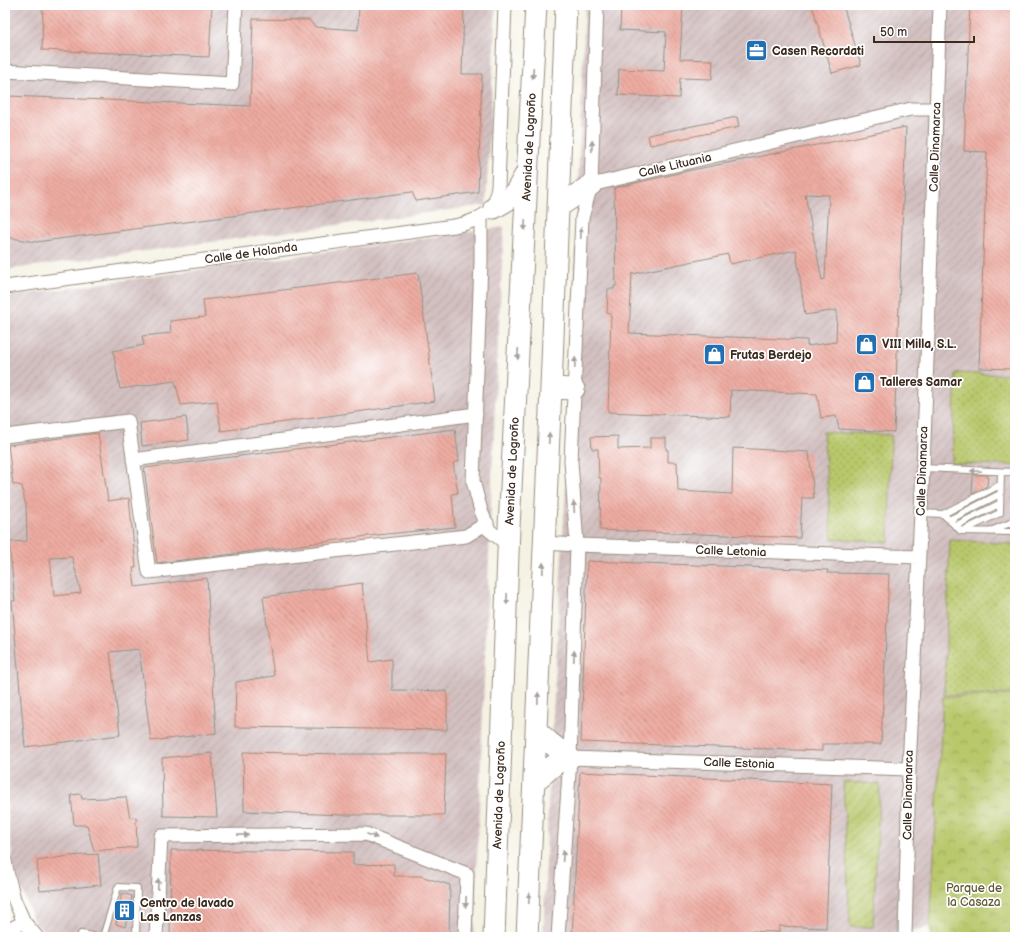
<svg xmlns="http://www.w3.org/2000/svg" width="1020" height="942" font-family="'Balsamiq Sans',sans-serif">
  <defs>
    <pattern id="industrial-furrows" width="10" height="10" patternUnits="userSpaceOnUse"><rect width="10" height="10" fill="#d2bfc0"/><path d="M-1 1l2-2M0 10L10 0M9 11l2-2" fill="none" stroke="#b5a4a5"/></pattern>
    <pattern id="grass-dots" width="8" height="8" patternUnits="userSpaceOnUse"><rect width="8" height="8" fill="#b8c86b"/><path d="M2 2h.1M6 6h.1" fill="none" stroke="#97a357" stroke-width="1.8" stroke-linecap="round"/></pattern>
    <pattern id="park-crowns" width="20" height="18" patternUnits="userSpaceOnUse"><rect width="20" height="18" fill="#b8c86b"/><path d="M2 6a3 3 0 1 1 6 0M12 15a3 3 0 1 1 6 0" fill="none" stroke="#97a357"/></pattern>
    <pattern id="garden-furrows" width="10" height="10" patternUnits="userSpaceOnUse"><rect width="10" height="10" fill="#b8c86b"/><path d="M-1 1l2-2M0 10L10 0M9 11l2-2" fill="none" stroke="#97a357"/></pattern>
    <pattern id="building-back-hatch" width="6" height="6" patternUnits="userSpaceOnUse"><rect width="6" height="6" fill="#eeaca2"/><path d="M-1 5l2 2M0 0l6 6M5-1l2 2" fill="none" stroke="#c28c83"/></pattern>
  </defs>
  <rect width="100%" height="100%" fill="#fff"/>
  <filter id="ink" filterUnits="userSpaceOnUse"><feTurbulence type="fractalNoise" baseFrequency=".025" numOctaves="2"/><feDisplacementMap in="SourceGraphic" scale="8" xChannelSelector="R" yChannelSelector="G"/><feConvolveMatrix kernelMatrix="1 2 1 2 8 2 1 2 1" color-interpolation-filters="sRGB"/></filter>
  <filter id="wash" filterUnits="userSpaceOnUse"><feTurbulence type="fractalNoise" baseFrequency=".012" numOctaves="4" result="noise"/><feDisplacementMap in="SourceGraphic" scale="16" xChannelSelector="R" yChannelSelector="G"/><feGaussianBlur stdDeviation="0.9" result="paint"/><feColorMatrix in="noise" values="0 0 0 0 0 0 0 0 0 0 0 0 0 0 0 0 0 1.4 0 .05"/><feComposite in="paint" operator="in"/></filter>
  <g filter="url(#wash)">
    <rect width="100%" height="100%" fill="#f5f2e3"/>
    <!-- industrial -->
    <path fill="url(#industrial-furrows)" d="M5,5H496L486,205L5,270Z
      M585,5H1015V695L943,697L930,927L885,936L868,937H543L549,785L568,450Z
      M504,227L495,403L474,937H50L34,922L13,865L5,787V297Z"/>
    <!-- grass -->
    <path fill="url(#grass-dots)" stroke="#7a7944" d="M956,373L1015,375V465L952,464Z
      M823,432L891,435L889,542L832,539Z
      M950,540L1015,544V693L944,695Z"/>
    <!-- park -->
    <path fill="url(#park-crowns)" stroke="#7a7944" d="M1015,695V937H932L930,927L943,697Z"/>
    <!-- garden -->
    <path fill="url(#garden-furrows)" stroke="#7a7944" d="M843,782L880,784L873,927H850Z"/>
    <g id="blocks">
      <!-- building -->
      <path fill="url(#building-back-hatch)" fill-rule="evenodd" d="M43,5H212L209,57L42,50Z
        M359,5H464L462,74H482L478,192L416,201L412,192L36,242L5,237V209L9,96L250,106L253,19L309,20L315,27L358,30Z
        M621,5H683L680,59L713,60L712,79L680,78L679,98L618,95L619,69L664,71L666,32L620,30Z
        M812,5H843L861,65L832,73Z
        M970,5H1015V369L979,368L987,152L964,151Z
        M737,117L739,127L650,145L648,135Z
        M906,127L894,432L839,429L836,416L821,418L817,394L731,390L730,417L608,412L611,314L607,313L608,289H614V286H616L614,188L692,170ZM805,194L829,195L825,279L822,280ZM796,250L805,315L837,310L836,342L807,346V340L629,333L632,274L728,254L730,264Z
        M418,273L435,401L221,431L217,401L181,405L175,381L120,389L113,351L144,345L142,336L171,333L170,321L205,317L203,300Z
        M186,417L189,440L142,446L140,423Z
        M455,429L459,461L453,463L458,493L452,494L455,527L368,536L226,555L157,563L144,468Z
        M98,433L108,501L129,498L136,567L133,568L135,587L207,578L216,733L151,741L139,649L110,652L120,735L25,747L12,601H15L9,542L27,541L26,503H25L22,486L13,484L8,445ZM72,557L81,593L54,596L50,558Z
        M618,436V449L650,448V438H666V450H668V462H677L678,491L732,494L733,448L809,452L814,498H802L800,538L600,530L601,478H599L598,449H592L591,437Z
        M973,475H988L987,486L972,494Z
        M587,561L828,570L827,573L889,574L881,744H822V751L581,742Z
        M362,583L370,662L392,659V690L447,691V730L235,727L236,682L274,676L263,597Z
        M243,752L343,754H446L444,815H342L244,811Z
        M212,753L217,817L163,816L162,758Z
        M580,772L832,784L826,928L779,926V932L747,931V936L714,935V937H572Z
        M81,794L82,799L126,797L130,818L136,817L137,847L94,851L87,825H74L71,795Z
        M171,850L353,852V865L394,864V876H420L450,885L449,937H170Z
        M98,854L101,885L40,891L37,861L69,856Z
        M122,893L132,896L125,927L116,924Z"/>
    </g>
  </g>
  <g filter="url(#ink)">
    <use href="#blocks" fill-opacity="0" stroke="#988e80" stroke-width="1"/>
    <g fill="none" stroke-linecap="round" stroke-linejoin="round">
      <defs>
        <path id="service" d="M923,468L1015,472
          M921,513L943,514L961,531L1015,532
          M943,514L1000,485
          M949,520L1000,494
          M955,526L999,504
          M993,530L1015,521
          M962,531L1000,513L1001,472
          M81,937V934L98,937
          M103,937L118,887L137,888L136,937"/>
        <path id="minor" d="M5,71L232,84L236,5
          M591,185L911,109H936
          M481,218V262L473,481L481,511L489,530L509,546
          M5,287L454,226C471,223 480,218 494,208L498,186L505,5
          M5,436L128,421L149,572L466,536L487,523
          M133,460L476,414
          M544,543L577,545L918,557
          M570,758L909,769
          M5,861L8,876L14,899L24,922L37,937
          M5,932L24,922
          M156,937L161,836L366,834L467,874L465,937
          M558,937L570,758L577,545L571,461L582,218L591,185L597,5
          M905,937L909,769L923,468L940,5"/>
        <path id="trunk" d="M558,207L591,185
          M494,208L506,201L515,193L527,172
          M551,388L574,389
          M536,730L549,742L570,758
          M534,782L559,761L570,758
          M494,937L509,527L536,5
          M527,937L551,388L566,5"/>
      </defs>
      <!-- service casing -->
      <use href="#service" stroke="#988e80" stroke-width="8"/>
      <!-- minor casing -->
      <use href="#minor" stroke="#988e80" stroke-width="15"/>
      <!-- trunk casing -->
      <use href="#trunk" stroke="#988e80" stroke-width="23"/>
      <!-- service -->
      <use href="#service" stroke="#fff" stroke-width="6"/>
      <!-- minor -->
      <use href="#minor" stroke="#fff" stroke-width="13"/>
      <!-- trunk -->
      <use href="#trunk" stroke="#fff" stroke-width="21"/>
    </g>
    <!-- one-way arrows -->
    <defs><path id="oneway-solid" d="M-6-.8H1V-3.2L6.5 0L1 3.2V.8H-6Z"/></defs>
    <g fill="#a79f9a">
      <use href="#oneway-solid" transform="translate(533 73) rotate(93)"/>
      <use href="#oneway-solid" transform="translate(592 146) rotate(-88)"/>
      <use href="#oneway-solid" transform="translate(525 225) rotate(93)"/>
      <use href="#oneway-solid" transform="translate(581 233) rotate(-87)"/>
      <use href="#oneway-solid" transform="translate(518 354) rotate(93)"/>
      <use href="#oneway-solid" transform="translate(575 363) rotate(-87)"/>
      <use href="#oneway-solid" transform="translate(549 438) rotate(-87)"/>
      <use href="#oneway-solid" transform="translate(976 471) rotate(-178)"/>
      <use href="#oneway-solid" transform="translate(574 507) rotate(-94)"/>
      <use href="#oneway-solid" transform="translate(543 568) rotate(-88)"/>
      <use href="#oneway-solid" transform="translate(507 599) rotate(92)"/>
      <use href="#oneway-solid" transform="translate(574 656) rotate(-88)"/>
      <use href="#oneway-solid" transform="translate(538 698) rotate(-88)"/>
      <use href="#oneway-solid" transform="translate(243 835) rotate(-1)"/>
      <use href="#oneway-solid" transform="translate(372 836) rotate(21)"/>
      <use href="#oneway-solid" transform="translate(563 856) rotate(-86)"/>
      <use href="#oneway-solid" transform="translate(158 884) rotate(-87)"/>
      <use href="#oneway-solid" transform="translate(529 898) rotate(-88)"/>
      <use href="#oneway-solid" transform="translate(466 902) rotate(92)"/>
    </g>
  </g>
  <!-- icons -->
  <defs>
    <symbol id="office-square" viewBox="-11 -11 22 22"><rect x="-9" y="-9" width="18" height="18" rx="4" fill="#1f6fb2" stroke="#fff"/><path d="M-6-3h4V-5.5h4V-3h4V5H-6ZM-1-4.5V-3h2v-1.5ZM-6 0V1H6V0Z" fill="#fff"/></symbol>
    <symbol id="shop-square" viewBox="-11 -11 22 22"><rect x="-9" y="-9" width="18" height="18" rx="4" fill="#1f6fb2" stroke="#fff"/><path d="M-5-2.5h2.3a2.7 3.5 0 0 1 5.4 0H5L5.5 6h-11ZM-1.5-2.5h3a1.5 2.3 0 0 0-3 0Z" fill="#fff"/></symbol>
    <symbol id="building-square" viewBox="-11 -11 22 22"><rect x="-9" y="-9" width="18" height="18" rx="4" fill="#1f6fb2" stroke="#fff"/><path d="M-4-6H4V6H1V3H-1V6H-4ZM-2.5-4.3h1.7v1.8h-1.7ZM.8-4.3h1.7v1.8H.8ZM-2.5-1h1.7V.8h-1.7ZM.8-1h1.7V.8H.8Z" fill="#fff"/></symbol>
  </defs>
  <g fill-rule="evenodd">
    <use href="#office-square" x="744" y="38" width="25" height="25"/>
    <use href="#shop-square" x="854" y="332" width="25" height="25"/>
    <use href="#shop-square" x="702" y="342" width="25" height="25"/>
    <use href="#shop-square" x="852" y="370" width="25" height="25"/>
    <use href="#building-square" x="112" y="898" width="25" height="25"/>
  </g>
  <g text-anchor="middle" stroke-width="3.5" stroke-linejoin="round" paint-order="stroke">
    <!-- poi labels -->
    <g font-size="12" font-weight="bold" fill="#3b2a1e" stroke="#fff" text-anchor="start">
      <text x="772" y="55">Casen Recordati</text>
      <text x="882" y="348">VIII Milla, S.L.</text>
      <text x="730" y="359">Frutas Berdejo</text>
      <text x="880" y="386">Talleres Samar</text>
      <text x="140" y="907">Centro de lavado<tspan x="140" dy="14">Las Lanzas</tspan></text>
    </g>
    <!-- street labels -->
    <g font-size="12" fill="#3b2a1e" stroke="#fff">
      <text transform="translate(529 147) rotate(-87)" y="4">Avenida de Logroño</text>
      <text transform="translate(935 147) rotate(-88)" y="4">Calle Dinamarca</text>
      <text transform="translate(675 165) rotate(-13)" y="4">Calle Lituania</text>
      <text transform="translate(251 253) rotate(-8)" y="4">Calle de Holanda</text>
      <text transform="translate(512 471) rotate(-87)" y="4">Avenida de Logroño</text>
      <text transform="translate(922 471) rotate(-88)" y="4">Calle Dinamarca</text>
      <text transform="translate(731 551) rotate(2)" y="4">Calle Letonia</text>
      <text transform="translate(739 763) rotate(2)" y="4">Calle Estonia</text>
      <text transform="translate(499 795) rotate(-88)" y="4">Avenida de Logroño</text>
      <text transform="translate(908 795) rotate(-89)" y="4">Calle Dinamarca</text>
    </g>
    <!-- park labels -->
    <g font-size="12" fill="#605935" stroke="#fff">
      <text x="974" y="892">Parque de<tspan x="974" dy="14">la Casaza</tspan></text>
    </g>
  </g>
  <!-- margin -->
  <rect width="1020" height="942" fill="none" stroke="#fff" stroke-width="20"/>
  <!-- scale -->
  <path d="M874 36v6h100v-6" fill="none" stroke="#3b2a1e" stroke-width="2"/>
  <text x="880" y="36" font-size="12" fill="#3b2a1e" stroke="#ffffff" stroke-width="3" paint-order="stroke">50 m</text>
</svg>
